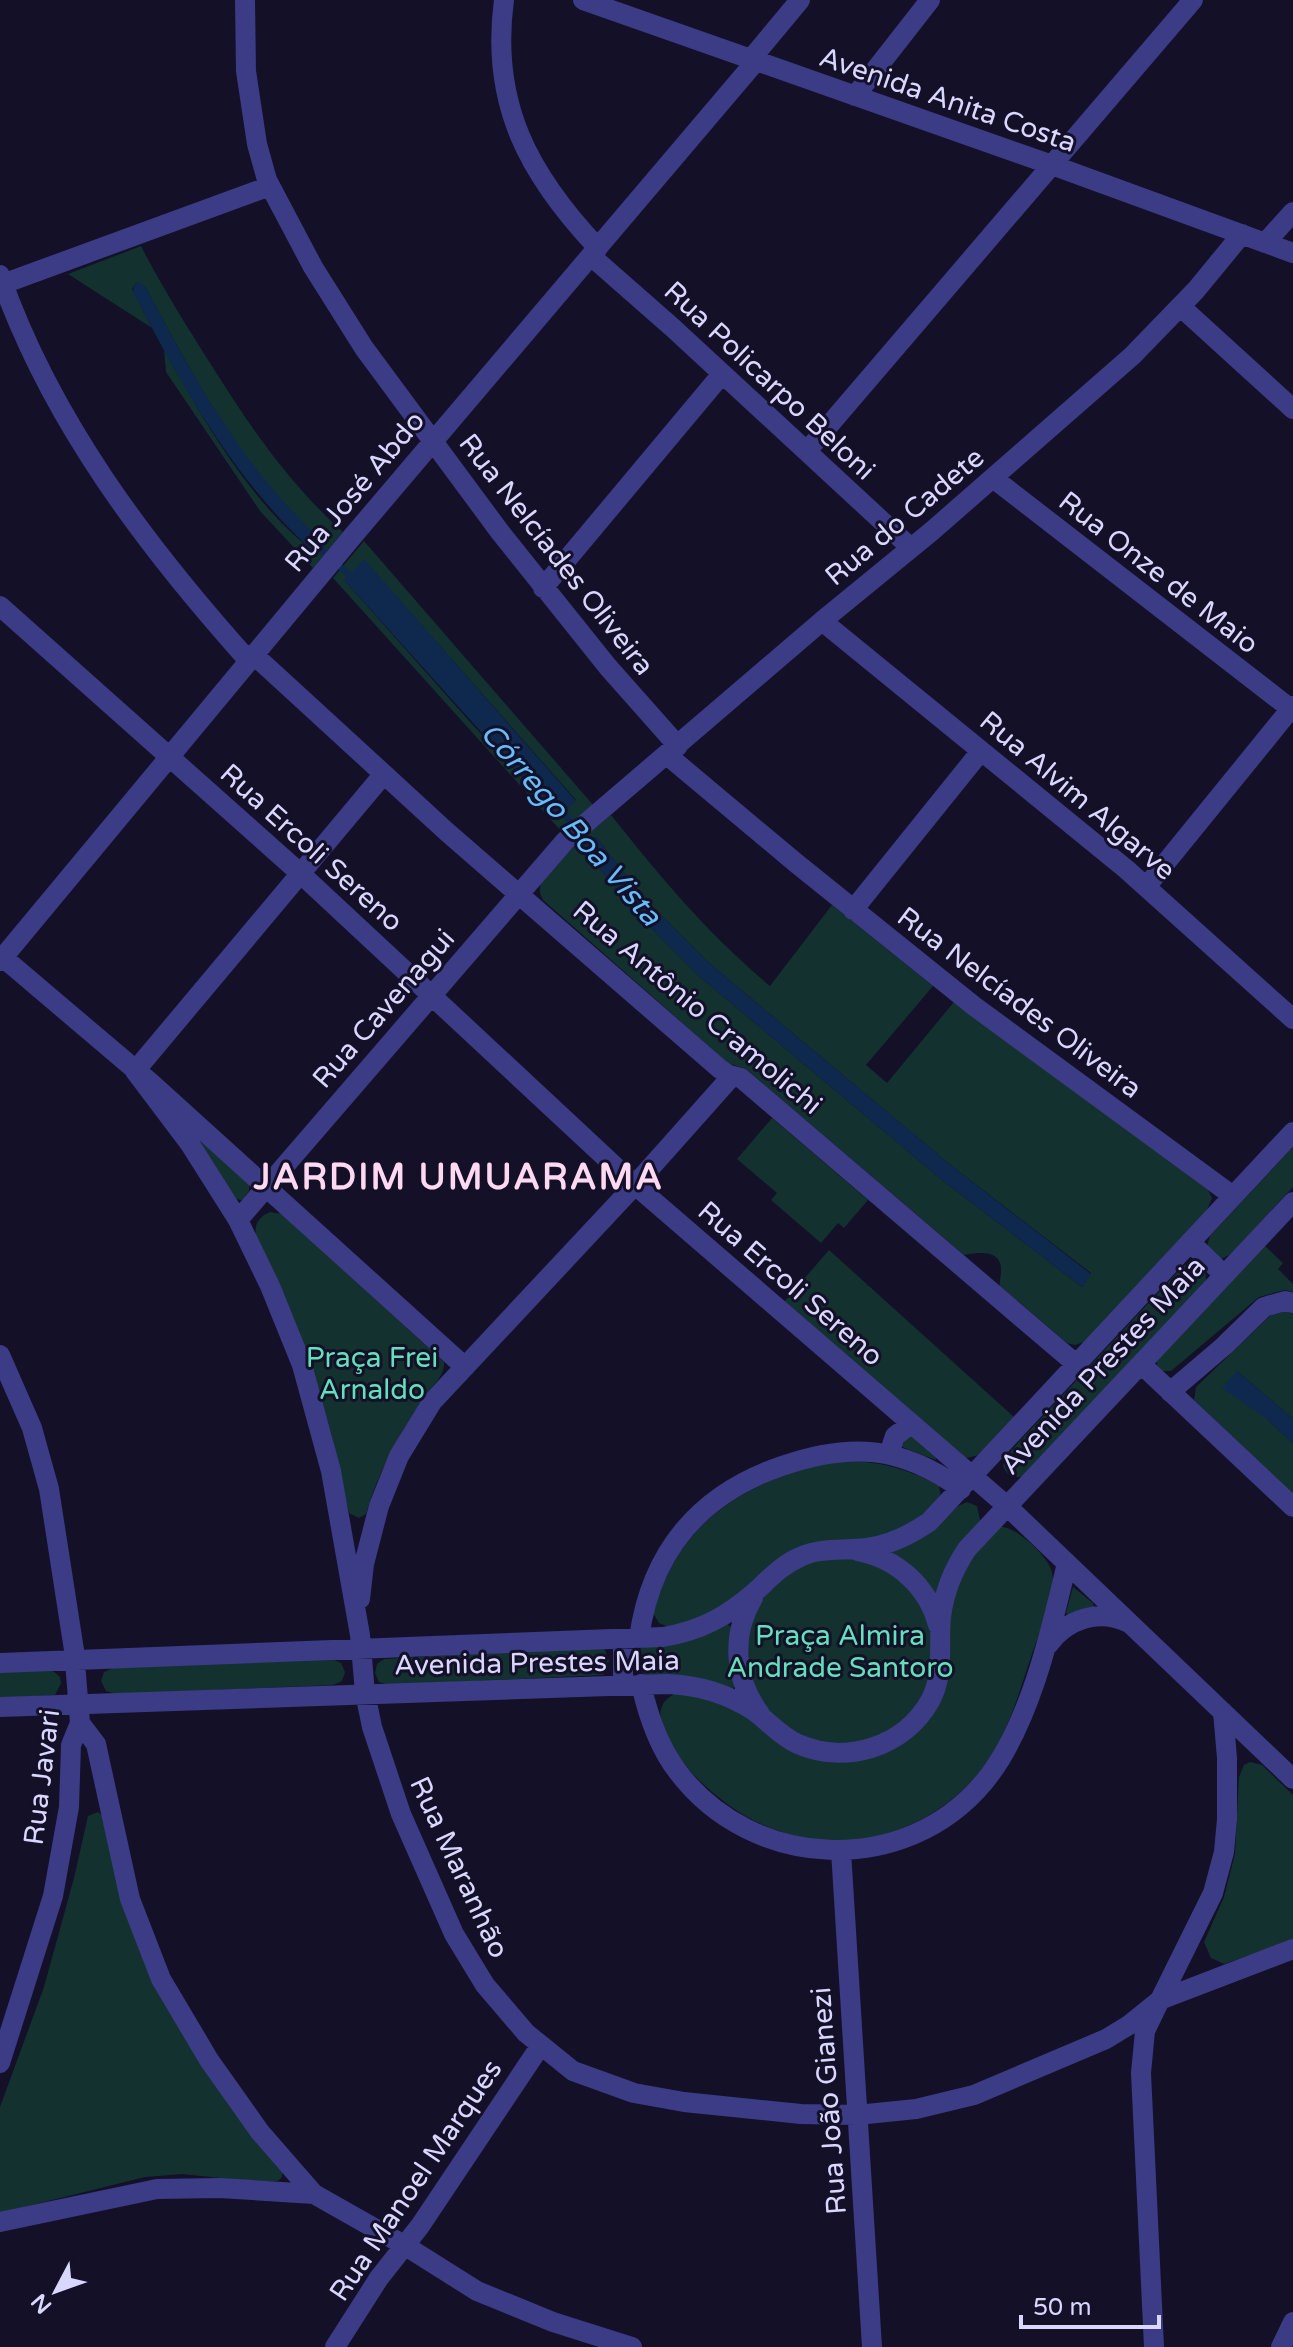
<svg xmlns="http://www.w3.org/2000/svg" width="1293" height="2347" font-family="'Varela Round',sans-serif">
  <rect width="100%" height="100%" fill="#131028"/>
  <!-- green -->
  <path fill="#13322f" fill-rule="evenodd" d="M141,246C162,287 186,325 210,363C249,425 288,483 343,532L313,568L260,511L166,372L164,350C205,422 250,504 317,554L325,544C245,473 194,379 145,286L136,283L132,289L152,328L68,274Z
    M364,541L594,806L562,832L333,578ZM364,560L576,800L558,816L471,723L345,581Z
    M611,815C662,879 707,933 770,986L832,905L933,986L866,1065L887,1083L954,1002L1208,1190L1212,1198L1207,1210L1084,1342L1075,1345L1067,1343L1000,1286C999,1282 1001,1277 1001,1272C1003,1249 978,1252 964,1255L746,1069L728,1063L543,900C541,895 539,893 540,888C543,869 596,828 611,815ZM596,837L643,897L710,964L953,1167L1091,1273L1082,1287L942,1180L699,976L631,908L583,847Z
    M772,1118L868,1200L844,1228L838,1223L821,1243L771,1200L777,1193L737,1159Z
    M198,1138L249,1184V1191L242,1200L236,1199Z
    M1293,1147V1187L1231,1254L1221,1259L1207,1246L1210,1236Z
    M270,1212L282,1214L444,1362C445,1377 431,1386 423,1398C399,1435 378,1472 366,1514L359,1518L349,1513L332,1436L310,1362L256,1237C254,1225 258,1217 270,1212Z
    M1264,1245L1283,1263L1278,1269L1293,1284V1292L1285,1290L1259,1297L1171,1371H1161L1157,1367V1360Z
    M829,1250L1014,1417L979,1455L966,1458L784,1302Z
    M1192,1261L1197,1262L1205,1269L1206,1280L1203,1285L1023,1476C1013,1479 1006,1475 1003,1465L1007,1455L1183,1266Z
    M1285,1311L1293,1314V1419L1237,1371L1268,1420L1293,1443V1495L1194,1400L1196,1387L1270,1316Z
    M911,1436L936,1458V1460L902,1447L905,1437Z
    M843,1460C879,1462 908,1468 939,1486L941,1497L924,1516L884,1537L849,1542L737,1597L698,1621L668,1627L659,1623L653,1613C681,1516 749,1479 843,1460Z
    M967,1502L977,1506L980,1520L936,1598L889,1552L933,1528L958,1506Z
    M1000,1527C1015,1525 1049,1557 1052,1572C1057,1592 1039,1634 1032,1654C1022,1683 1014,1713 1000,1740C967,1806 893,1847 820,1840C768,1834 729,1811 693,1774C677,1757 640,1709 675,1694C715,1689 761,1727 792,1750L913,1734L958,1582L973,1554Z
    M747 1651a93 93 0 1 1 186 0a93 93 0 1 1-186 0Z
    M1073,1587L1093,1603L1094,1607L1067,1615L1066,1612Z
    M726,1623L731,1627L735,1686L733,1688L645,1675L635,1665V1655L643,1646Z
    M600,1646L605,1650L609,1661L603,1675L389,1685L379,1682L375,1673L377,1664L384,1659Z
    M332,1659L341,1663L345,1672L342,1681L333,1685L116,1694L106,1691L101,1681L104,1672L113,1668Z
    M52,1670L60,1677L61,1683L55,1695L0,1698V1672Z
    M1250,1762L1262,1765L1293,1795V1940L1224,1964L1211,1958L1204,1942L1224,1897L1235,1854L1239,1777L1244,1765Z
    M98,1812L106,1819L123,1899L283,2170L282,2177L278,2181L259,2182L182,2174L145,2177L0,2213V2107L44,1987L74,1878L88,1816Z"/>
  <!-- water -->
  <path fill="#0f284d" d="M139,282L145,286C194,379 246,473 326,544L317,555C235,482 183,388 133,292L134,285Z
    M364,559L576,801L557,816L344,580Z
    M596,837L643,897L710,964L953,1167L1091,1274L1082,1287L942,1180L699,976L631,908L583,847Z
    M1237,1371L1293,1419V1443L1268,1420L1222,1388Z"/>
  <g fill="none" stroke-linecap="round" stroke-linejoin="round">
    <!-- stream -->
    <path stroke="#0f284d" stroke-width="6" d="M315,544L354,579
      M559,808L594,848"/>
    <!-- minor -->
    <path stroke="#3b3b86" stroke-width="20" d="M245,0L246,71L257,144L267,180L313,267L364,348L500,532L608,667L678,746
      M504,0C490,104 529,175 598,248
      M583,0L1052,165L1293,253
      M751,59L800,0
      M855,96L930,0
      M1265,243L1293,212
      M591,256L673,328L910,547
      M0,275C51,421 146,546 248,660
      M0,285L270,186
      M1181,307L1293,409
      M807,451L1193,0
      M993,478L1291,709
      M543,588L722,374
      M0,606L301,874L635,1185L1007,1506L1293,1779
      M822,621L1126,869L1293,1019
      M253,654L447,832L720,1069L729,1075L741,1078L1076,1364
      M667,755L796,863L974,1006L1233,1196
      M1146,887L1293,706
      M853,910L981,751
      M0,955L151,1083L465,1367
      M0,961L352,537L756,61
      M135,1071L190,1144L238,1220L270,1286L302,1365L331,1471L360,1635L365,1693L372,1727L401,1814L454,1934L485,1985L526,2033L573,2071L634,2093L684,2102L801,2114L857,2115L916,2109L974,2095L1106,2039L1129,2025L1160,2000L1213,1893L1224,1852L1227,1819V1758L1223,1712
      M135,1071L383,775
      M238,1220L565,841L822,621L932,531L1132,356L1196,290L1242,234
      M1190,1242L1224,1275
      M0,1355L32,1428L49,1489L74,1650L80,1723L71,1745L69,1807L53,1896L0,2063
      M1141,1364L1293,1507
      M1170,1392L1224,1346L1264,1307L1285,1301L1293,1303
      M889,1454L895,1436L911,1424
      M857,1551C896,1558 928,1586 938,1625
      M753,1598C731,1635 734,1679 760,1714
      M360,1599L364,1564L379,1506L399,1456L432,1402L635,1185L732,1076
      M639,1638C651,1551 700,1494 782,1466C850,1442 902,1446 961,1489
      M1048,1645C1067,1619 1099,1608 1129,1623
      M0,1663L663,1637C700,1631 728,1616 756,1591C770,1578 782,1565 800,1557C821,1547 844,1551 867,1548C890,1545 910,1535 929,1522L1293,1132
      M623,1684V1639
      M641,1684C648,1716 658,1746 678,1772C752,1870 904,1878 984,1782C1029,1728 1051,1631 1067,1563
      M0,1707L667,1684C698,1685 728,1694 754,1711C769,1722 780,1736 798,1744C846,1765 904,1747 930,1701C945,1673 938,1647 941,1617C944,1593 953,1570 967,1549L1293,1202
      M80,1723L96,1744L130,1899L161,1979L209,2060L260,2132L314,2194L404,2245L477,2291L553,2322L632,2347
      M841,1851L872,2347
      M0,2222L157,2189L220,2188L314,2194
      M335,2347L379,2278L420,2226L541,2045
      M1154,2347L1141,2073L1145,2031L1160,2000L1293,1949
      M1281,2347L1293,2322"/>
  </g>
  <g text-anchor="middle" stroke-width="6" stroke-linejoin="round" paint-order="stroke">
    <!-- street labels -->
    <g font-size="28" fill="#dad7ff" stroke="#131028">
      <text transform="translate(948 99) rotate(19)" y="10">Avenida Anita Costa</text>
      <text transform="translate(770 380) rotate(43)" y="10">Rua Policarpo Beloni</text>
      <text transform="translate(354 491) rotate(-50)" y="10">Rua José Abdo</text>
      <text transform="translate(904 516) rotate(-40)" y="10">Rua do Cadete</text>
      <text transform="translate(557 554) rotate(52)" y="10">Rua Nelcíades Oliveira</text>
      <text transform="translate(1159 572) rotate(38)" y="10">Rua Onze de Maio</text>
      <text transform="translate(1078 795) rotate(40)" y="10">Rua Alvim Algarve</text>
      <text transform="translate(312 847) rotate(42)" y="10">Rua Ercoli Sereno</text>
      <text transform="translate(1020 1002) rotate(37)" y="10">Rua Nelcíades Oliveira</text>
      <text transform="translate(698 1007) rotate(40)" y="10">Rua Antônio Cramolichi</text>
      <text transform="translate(383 1008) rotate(-49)" y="10">Rua Cavenagui</text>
      <text transform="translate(791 1283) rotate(41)" y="10">Rua Ercoli Sereno</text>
      <text transform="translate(1102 1365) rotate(-47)" y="10">Avenida Prestes Maia</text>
      <text transform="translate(537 1662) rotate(-1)" y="10">Avenida Prestes Maia</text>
      <text transform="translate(41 1777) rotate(-83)" y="10">Rua Javari</text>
      <text transform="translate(460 1867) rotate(65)" y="10">Rua Maranhão</text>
      <text transform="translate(828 2101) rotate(-94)" y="10">Rua João Gianezi</text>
      <text transform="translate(415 2180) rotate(-56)" y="10">Rua Manoel Marques</text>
    </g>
    <!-- park labels -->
    <g font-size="28" fill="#62e0bc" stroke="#131028">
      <text x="372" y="1367">Praça Frei<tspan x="372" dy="32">Arnaldo</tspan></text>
      <text x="840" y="1645">Praça Almira<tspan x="840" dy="32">Andrade Santoro</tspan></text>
    </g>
    <!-- water labels -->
    <g font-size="30" font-style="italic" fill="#65bdfe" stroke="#131028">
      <text transform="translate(571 824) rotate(49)" y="10">Córrego Boa Vista</text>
    </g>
    <!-- district labels -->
    <g font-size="36" font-weight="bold" letter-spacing="2" fill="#ffd8f2" stroke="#131028">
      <text x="459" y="1189">JARDIM UMUARAMA</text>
    </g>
  </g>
  <!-- north arrow -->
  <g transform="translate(56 2291) rotate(229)" stroke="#131028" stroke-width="6" paint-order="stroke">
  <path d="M0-6L14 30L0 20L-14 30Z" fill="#dad7ff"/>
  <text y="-12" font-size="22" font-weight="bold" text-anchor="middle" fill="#dad7ff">N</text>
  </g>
  <!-- scale -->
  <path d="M1021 2315v12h138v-12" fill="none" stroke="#dad7ff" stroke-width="4"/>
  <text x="1033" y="2315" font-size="24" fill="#dad7ff" stroke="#131028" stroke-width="6" paint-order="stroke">50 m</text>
</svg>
